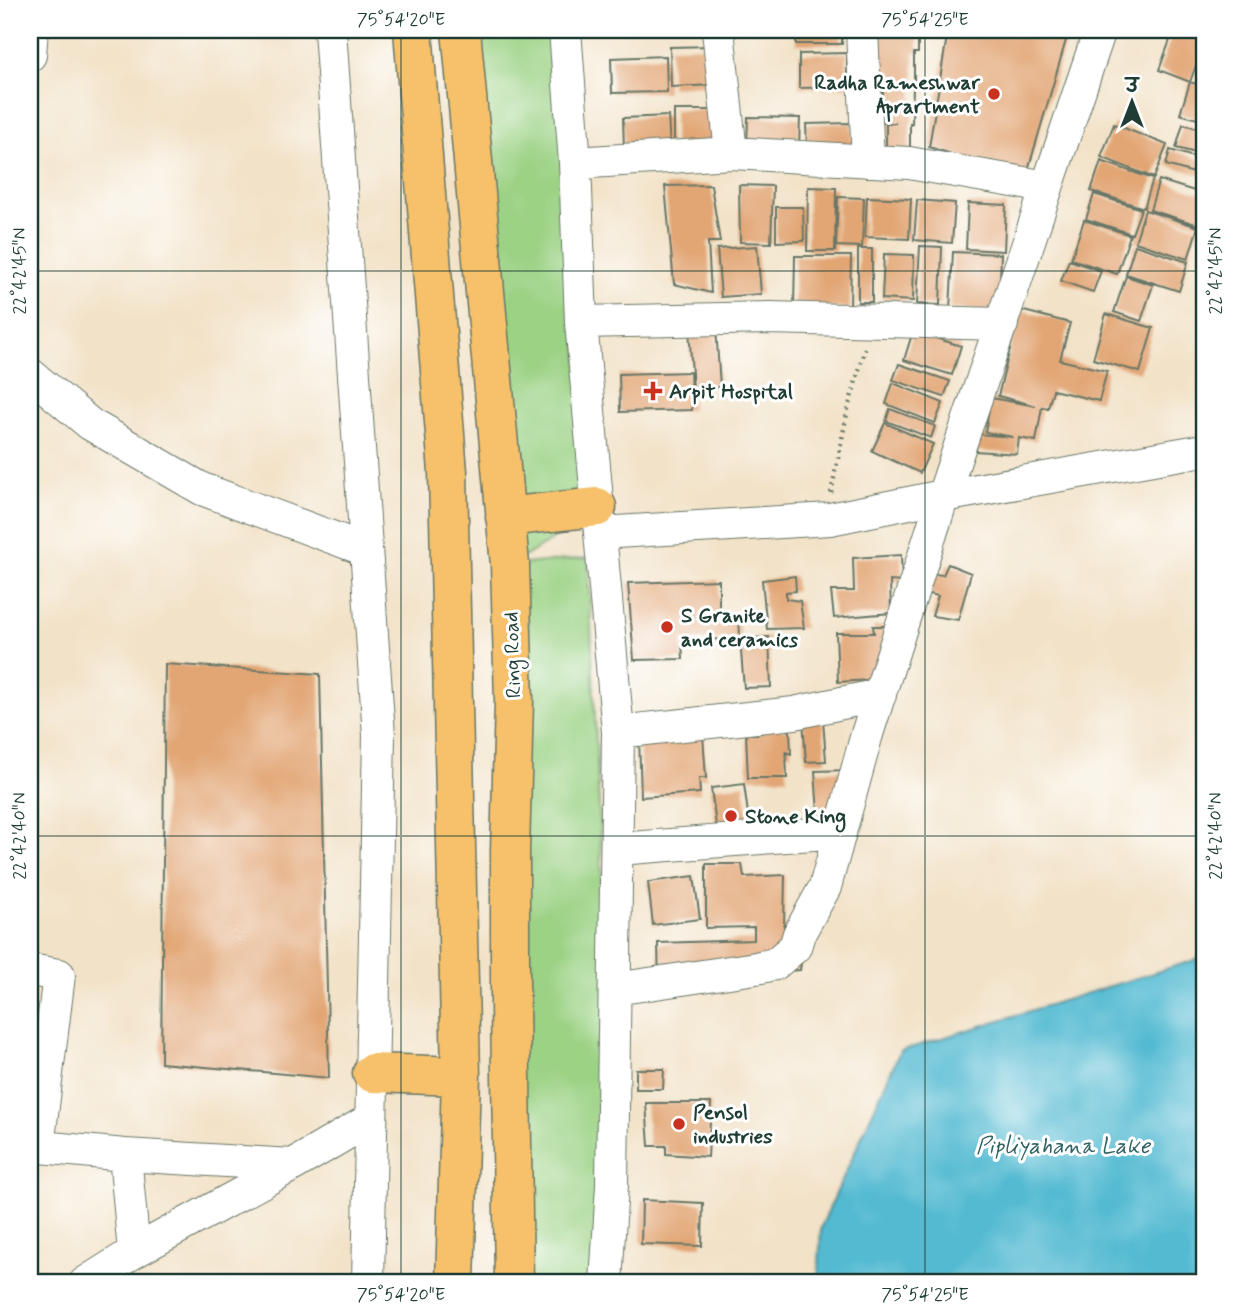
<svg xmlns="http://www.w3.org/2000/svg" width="1234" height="1313" font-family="Mynerve,'Playpen Sans Deva',sans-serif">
  <rect width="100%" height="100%" fill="#fff"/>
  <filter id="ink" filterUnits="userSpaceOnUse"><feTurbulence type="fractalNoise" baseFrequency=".0143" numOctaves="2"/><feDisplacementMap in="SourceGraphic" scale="14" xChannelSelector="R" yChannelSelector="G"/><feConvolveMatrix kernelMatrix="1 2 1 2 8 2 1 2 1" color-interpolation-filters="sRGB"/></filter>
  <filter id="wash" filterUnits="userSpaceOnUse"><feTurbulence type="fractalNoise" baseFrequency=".00686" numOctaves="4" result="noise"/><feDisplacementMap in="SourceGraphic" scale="28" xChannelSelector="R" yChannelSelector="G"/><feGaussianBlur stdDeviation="1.57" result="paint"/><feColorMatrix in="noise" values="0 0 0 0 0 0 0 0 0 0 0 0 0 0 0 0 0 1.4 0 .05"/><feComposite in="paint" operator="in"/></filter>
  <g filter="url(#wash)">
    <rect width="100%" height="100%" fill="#f2e2c7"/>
    <!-- green -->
    <path fill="#9bd284" stroke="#5d885c" stroke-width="2" d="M473,30H557L589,517L511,565L588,558L607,990L596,1283H505L510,1005Z"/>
    <!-- water -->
    <path fill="#53bad1" stroke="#397c82" stroke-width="2" d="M1204,957V1283H818L821,1227L900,1051Z"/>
    <g id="blocks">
      <!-- building -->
      <path fill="#e2a675" d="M796,30H842V44H796Z
        M877,30H918V53H914V86H879Z
        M948,30H1069L1026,177L929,147Z
        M1173,32L1204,43L1190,82L1159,70Z
        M713,46L715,85L671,87L670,47Z
        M847,53V87L799,88V54Z
        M666,56L667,92L612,93L611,58Z
        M1190,82L1204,86V121L1180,114Z
        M883,87H913L912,124L910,123V155H886V124L896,123H883Z
        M674,110H716V146H674Z
        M668,116L670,148L624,150L623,118Z
        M748,117L800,118L799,148L747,147Z
        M852,123L853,148L807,149L806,124Z
        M1114,124L1167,145L1154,178L1101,157Z
        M1183,124L1204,130V155L1176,148Z
        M1170,150L1204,160V176L1166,165Z
        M1101,161L1153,179L1144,208L1091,191Z
        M1159,180L1204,194V208L1199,225L1150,210Z
        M711,185L720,242H708L711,293L674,284L665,186Z
        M739,185L773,186L771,243L740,242Z
        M808,187L836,188L835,251H807Z
        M1094,194L1141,209L1132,234L1086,219Z
        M838,197L864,198L862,247L836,246Z
        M867,197L911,199L909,239L865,237Z
        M917,200L955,203L952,243L914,240Z
        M968,203L1006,205L1004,251L966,249Z
        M776,207H803L804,241L776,242Z
        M1145,210L1198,227L1188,259L1135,242Z
        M1084,220L1130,235L1117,274L1071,259Z
        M1135,245L1188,262L1179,291L1126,274Z
        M757,246L761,294L721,297L717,249Z
        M920,246L942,247L940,305L917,304Z
        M858,249H872V302H858Z
        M953,252L1001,254L999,311L950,309Z
        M884,254L914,255L913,301L882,299Z
        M795,256H851L850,308L794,307Z
        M1069,260L1101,271L1093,292L1061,281Z
        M1126,276L1153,285L1141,321L1114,312Z
        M1020,310L1070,323L1060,360L1107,371L1099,401L1053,390L1048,408L1042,407L1036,441L1019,438L1017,454L976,451L977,434L1013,437L985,432L991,398L1036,406L998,396Z
        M1106,314L1153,328L1140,372L1093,359Z
        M716,327L720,387L693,389L689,328Z
        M913,331L961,346L952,375L904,360Z
        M899,364L950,381L944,397L893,380Z
        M690,372L692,410L620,412L619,374Z
        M893,383L943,403L935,423L886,404Z
        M890,409L935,426L931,438L886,421Z
        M885,423L933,444L920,473L872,451Z
        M901,555L902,582L890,581L891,613L834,618L831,591H854L853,558Z
        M948,564L971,573L958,620L932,616L938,596L926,593L935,574L943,575Z
        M795,576L796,591L786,592V599L800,601L804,628L767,629L762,580Z
        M719,580V614H739L740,639L682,640L683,659L634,660L628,583Z
        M873,626H891L885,679L838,682L836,633H874Z
        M769,637L771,687L744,688L740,639Z
        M165,664L320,674L329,1078L161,1063Z
        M823,719L826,761L806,762L803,720Z
        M777,728L790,731L791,754L786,752L787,778H748L746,734H758Z
        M703,734L706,778H699L700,793L641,797L639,736Z
        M850,770V793L819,827L815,771Z
        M744,784L752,844L719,848L711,788Z
        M706,864H742L744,877L785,875L784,927L806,925L800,970L754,973L659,986L658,943L754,940V927L706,928Z
        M694,876L700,919L653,925L648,882Z
        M636,1069H664L663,1089H636Z
        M646,1103H711L708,1157L666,1154V1146H649Z
        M642,1200L703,1203L702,1246L641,1244Z"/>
    </g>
  </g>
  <g filter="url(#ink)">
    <use href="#blocks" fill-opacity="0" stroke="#697767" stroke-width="2"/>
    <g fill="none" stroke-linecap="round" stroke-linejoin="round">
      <defs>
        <path id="minor" d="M330,30L379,735L368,1283
          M565,30L575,163L581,322L618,732L612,1185L606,1283
          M718,30L731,153
          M862,30L868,161
          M30,55L32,30
          M575,163L731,153L909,163L1047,187
          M581,322L770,318L1002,324
          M30,374L90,424L202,489L366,550
          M600,533L830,519L943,496L1204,450
          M618,732L794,713L880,695
          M617,849L840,832
          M30,970L59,975L38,1147
          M615,989L756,968L775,964L795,947L799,934L825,887L867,734L943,496L1100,30
          M30,1146L125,1155L134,1252
          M125,1155L293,1165
          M85,1283L134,1252L293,1165L371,1119"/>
        <path id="major" d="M413,30L448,472L461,1076L455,1283
          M461,30L510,565L514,701L510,852V1005L514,1283
          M505,517L597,507
          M372,1073L461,1076"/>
      </defs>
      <!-- minor casing -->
      <use href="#minor" stroke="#697767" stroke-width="34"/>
      <!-- major casing -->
      <use href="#major" stroke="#697767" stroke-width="41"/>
      <!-- path -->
      <path stroke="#697767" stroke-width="4.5" stroke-dasharray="2 5" stroke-linecap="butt" d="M831,493L848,409L865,348"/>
      <!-- minor -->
      <use href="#minor" stroke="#fff" stroke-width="32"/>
      <!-- major -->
      <use href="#major" stroke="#f6c16b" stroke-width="38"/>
    </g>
  </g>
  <!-- ticks -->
  <path fill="none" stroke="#1f3d34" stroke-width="2" stroke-opacity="0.45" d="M401,30V1283M925,30V1283M30,271H1204M30,836H1204"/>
  <!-- markers -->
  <g fill="#c8321e" stroke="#fff" stroke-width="2.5">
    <circle cx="994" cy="94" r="7"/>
    <path d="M649.5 380.5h7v7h7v7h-7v7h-7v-7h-7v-7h7z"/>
    <circle cx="667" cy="627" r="7"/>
    <circle cx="731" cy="816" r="7"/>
    <circle cx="679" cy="1124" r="7"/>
  </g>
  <g text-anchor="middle" stroke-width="6" stroke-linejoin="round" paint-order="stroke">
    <!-- poi labels -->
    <g font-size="21" font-weight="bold" fill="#1f3d34" stroke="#fff" text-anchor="start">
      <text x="980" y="89" text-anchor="end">Radha Rameshwar<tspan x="980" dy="24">Aprartment</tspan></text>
      <text x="669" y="398">Arpit Hospital</text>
      <text x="681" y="622">S Granite<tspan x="681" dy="24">and ceramics</tspan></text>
      <text x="745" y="823">Stone King</text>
      <text x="693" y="1119">Pensol<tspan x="693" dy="24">industries</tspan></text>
    </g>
    <!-- street labels -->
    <g font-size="21" fill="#1f3d34" stroke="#fff">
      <text transform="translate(512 655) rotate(-92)" y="7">Ring Road</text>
    </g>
    <!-- water labels -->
    <g font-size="23" font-style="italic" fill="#2f6263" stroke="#fff">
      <text x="1063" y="1153">Pipliyahana Lake</text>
    </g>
  </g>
  <!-- margin -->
  <rect width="1234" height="1313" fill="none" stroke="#fff" stroke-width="77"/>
  <!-- north arrow -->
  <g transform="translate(1132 102)" stroke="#ffffff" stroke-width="5" paint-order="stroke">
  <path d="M0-5L12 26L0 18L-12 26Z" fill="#1f3d34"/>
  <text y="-10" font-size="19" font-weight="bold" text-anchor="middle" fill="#1f3d34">उ</text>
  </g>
  <rect x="38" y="38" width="1158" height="1236" fill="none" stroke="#1f3d34" stroke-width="2.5"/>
  <g font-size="18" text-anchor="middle" fill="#1f3d34">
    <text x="401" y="25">75°54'20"E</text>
    <text x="925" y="25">75°54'25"E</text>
    <text transform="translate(19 271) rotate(-90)" y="6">22°42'45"N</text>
    <text transform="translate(1215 271) rotate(-90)" y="6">22°42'45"N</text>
    <text transform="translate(19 836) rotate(-90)" y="6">22°42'40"N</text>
    <text transform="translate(1215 836) rotate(-90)" y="6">22°42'40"N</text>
    <text x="401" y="1300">75°54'20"E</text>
    <text x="925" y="1300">75°54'25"E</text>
  </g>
</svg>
